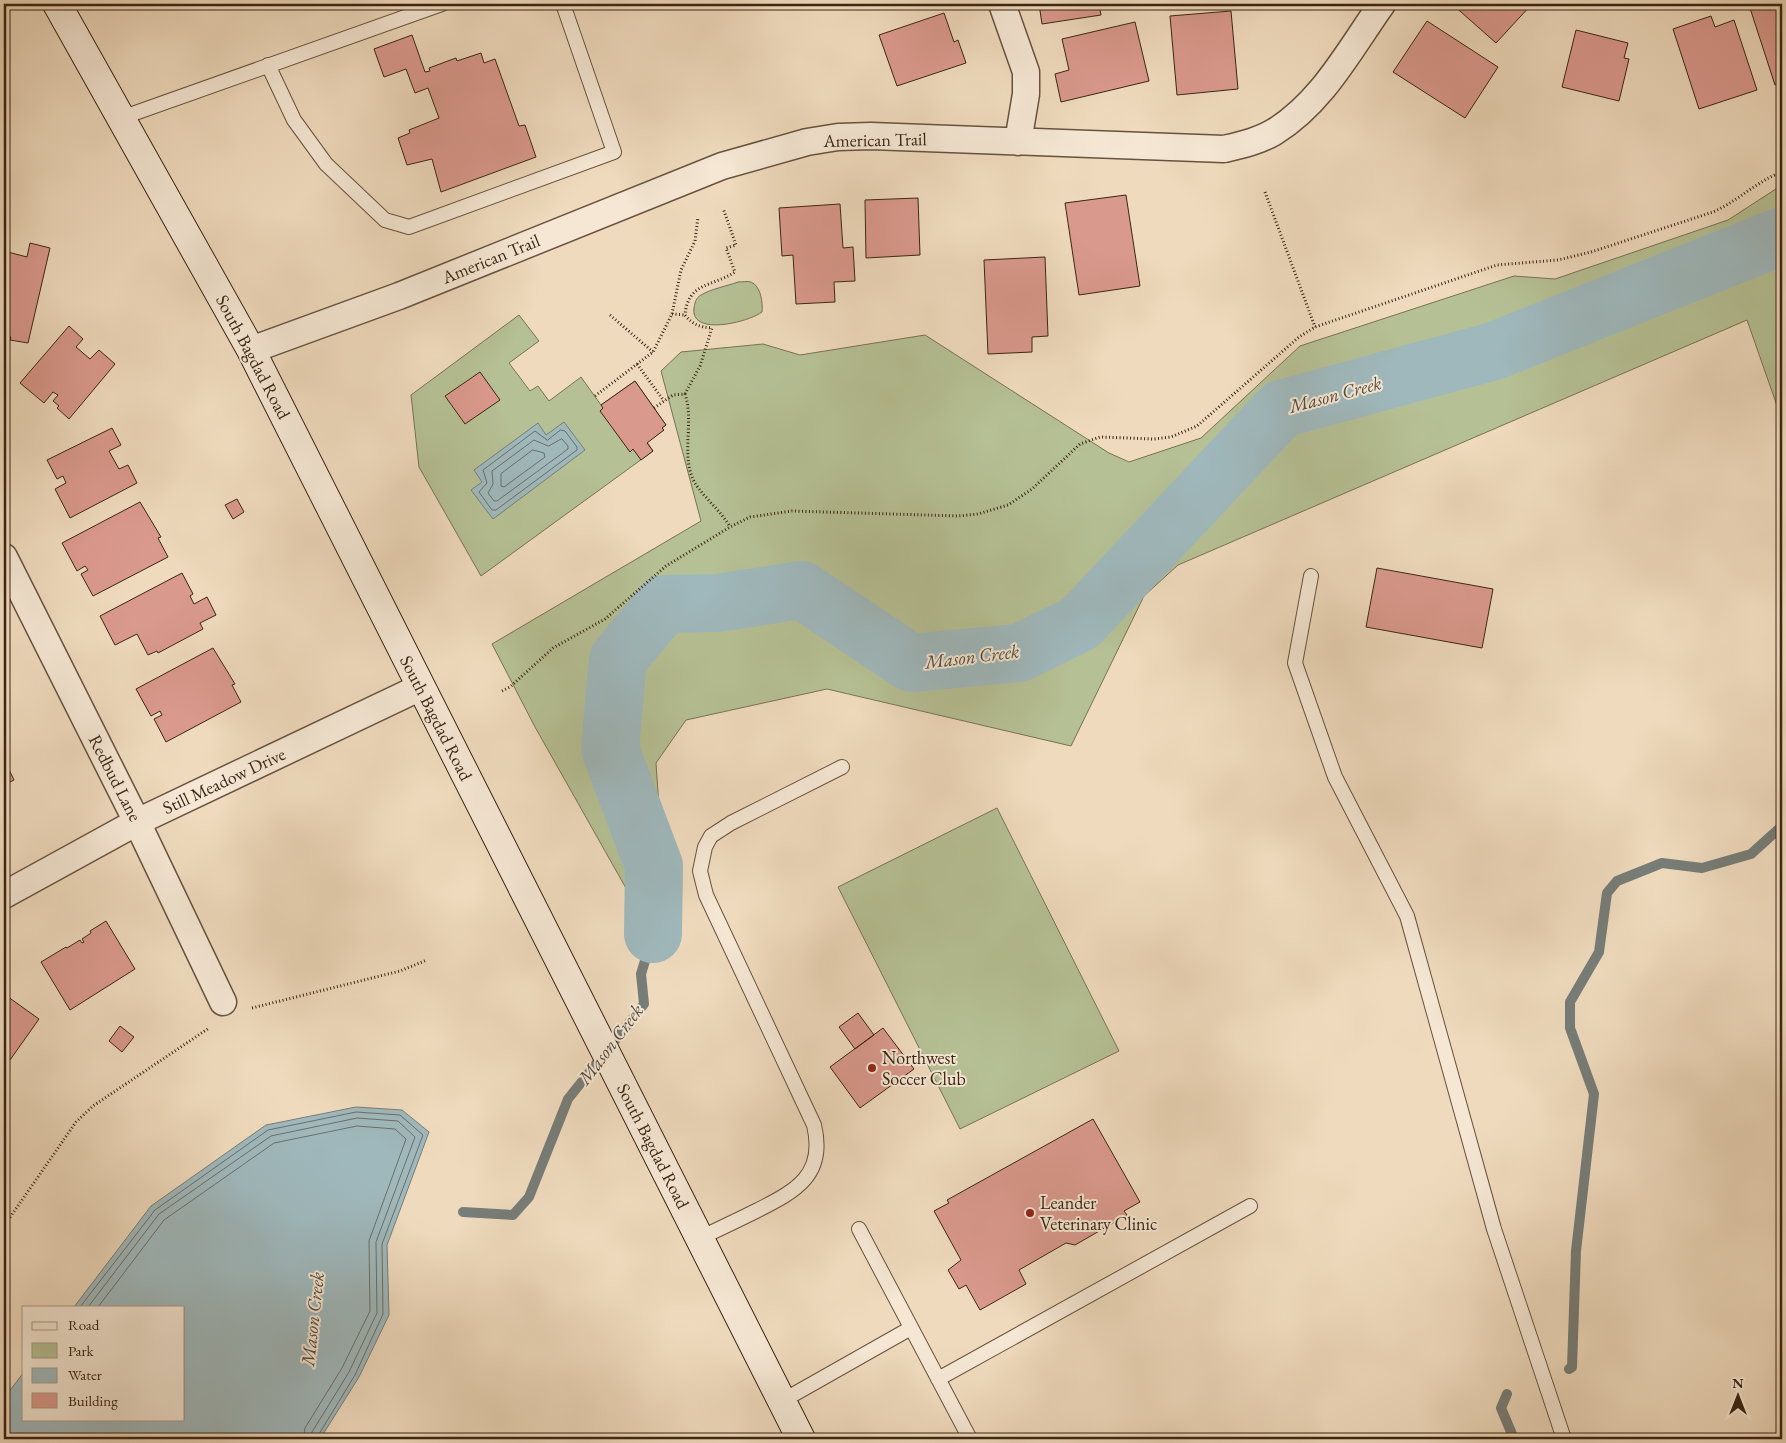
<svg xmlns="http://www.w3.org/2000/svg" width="1786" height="1443" font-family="'EB Garamond',serif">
  <rect width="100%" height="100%" fill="#efdabd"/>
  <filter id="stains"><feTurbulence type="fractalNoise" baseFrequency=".004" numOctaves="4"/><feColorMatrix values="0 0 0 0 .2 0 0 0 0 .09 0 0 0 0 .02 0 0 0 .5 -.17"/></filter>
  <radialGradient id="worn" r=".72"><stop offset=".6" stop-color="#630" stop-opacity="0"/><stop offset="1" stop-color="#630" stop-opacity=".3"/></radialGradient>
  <!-- green -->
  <path fill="#b5c094" stroke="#787254" d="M1782,185V420L1747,320L1178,565L1144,596L1071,746L827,689L686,720L656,763L667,925L640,913L535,727L492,644L701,521L661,371L681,352L763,344L800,355L925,335L1109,453L1129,462L1201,438L1300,346L1514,276L1555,279L1728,220Z
    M738,282C741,282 748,281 751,282C761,286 763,303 762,312C749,322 690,337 694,308C695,302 696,298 701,295C711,289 727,286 738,282Z
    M519,315L539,341L509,363L530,391L538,386L549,401L581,377L601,405L635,381L666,425L662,428L664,430L647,442L653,451L481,576L419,467L411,395Z
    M997,808L1119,1051L960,1129L838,887Z"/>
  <!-- water -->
  <path fill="#9fb8bc" stroke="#777d78" d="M564,422L585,450L493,519L471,490L482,482L474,470L538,423L546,435Z
    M356,1107L402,1110L429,1132L387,1245L389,1315L359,1377L320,1439H4V1398L24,1372V1419H184V1307H74L151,1206L266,1125Z"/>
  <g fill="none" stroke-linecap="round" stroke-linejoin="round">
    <!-- shore -->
    <path stroke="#6c6e68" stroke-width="1" d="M561,430L565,431L577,447V450L496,510H492L479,492L487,483L483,470L535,431L547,440Z
      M562,439L568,446V449L497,501H494L488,493L493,484L492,471L534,440L548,446Z
      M533,450L544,453L545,457L504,487L501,486V474Z
      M80,1307L155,1210L268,1130L356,1112L400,1115L423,1135L382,1244L383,1314L355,1375L316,1439
      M88,1307L159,1214L271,1136L357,1118L398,1121L415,1137L376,1242L377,1313L349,1372L312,1432L310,1439
      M98,1307L164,1220L274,1143L357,1126L395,1129L406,1139L369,1241L370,1311L342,1368L305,1428L303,1439"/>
    <!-- stream -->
    <path stroke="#777d78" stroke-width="10" d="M463,1212L513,1215L529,1197L568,1099L644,1004L641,974L653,934
      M1569,1369L1572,1367L1576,1251L1594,1094L1570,1028V1002L1599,952L1607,893L1617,881L1662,863L1702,868L1751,854L1782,826
      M1507,1394L1501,1408L1514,1439"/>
    <!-- river -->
    <path stroke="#9fb8bc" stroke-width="58" d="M653,934L654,866L610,749L618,659L664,604L717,603L802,590L911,663L1019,653L1080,623L1281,409L1494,351L1782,236"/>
  </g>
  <!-- building -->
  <path fill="#da998d" stroke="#3a2513" d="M287,4H302L289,8Z
    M832,4H924V6L832,9Z
    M1039,4H1099L1101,15L1042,24Z
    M1452,4H1532L1496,43Z
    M1782,4V83L1775,85L1749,5Z
    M1231,11L1238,89L1177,95L1170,16Z
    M944,13L954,42L958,40L966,63L897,86L879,35Z
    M1711,16L1715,27L1734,20L1757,90L1699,109L1673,29Z
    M1427,21L1498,67L1465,118L1393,72Z
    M1135,22L1149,81L1061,102L1055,74L1069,70L1062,39Z
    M1576,30L1628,43L1624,58L1629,59L1619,101L1562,87Z
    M412,35L425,72L430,71L429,68L456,58L457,61L481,53L484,63L495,59L519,126L525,125L536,157L441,192L432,159L407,165L398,138L410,133L409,130L439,118L428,88L415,93L406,69L384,77L374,49Z
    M1126,195L1140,286L1079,295L1065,203Z
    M918,198L920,255L866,258L865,200Z
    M840,204L843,248L853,247L855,281L834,282L835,302L796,304L793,255L782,256L779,208Z
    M30,243L50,248L28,343L10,340L11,337L4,335L6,328H4V251L27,257Z
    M1045,257L1048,336L1032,337V352L988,354L984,260Z
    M69,326L83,339L76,347L90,359L99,350L115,364L69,419L57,408L59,406L53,401L58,395L53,392L44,403L20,383Z
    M480,372L500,400L465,424L445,396Z
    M635,381L666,425L662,428L664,430L647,443L653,451L641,460L633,449L630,452L600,411L603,408L601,405Z
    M112,428L121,445L109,451L119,469L128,465L137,483L70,518L55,489L66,483L63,476L57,479L47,460Z
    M237,499L244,512L233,519L225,505Z
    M140,502L161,537L158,538L168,557L93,596L81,574L88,570L85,566L77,571L62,543Z
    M1377,568L1493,589L1482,648L1366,627Z
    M182,573L193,594L190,596L194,604L207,597L216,615L200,623L203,629L158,653L157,651L148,655L137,634L115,645L100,616Z
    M213,648L235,684L232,685L241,702L166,742L154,719L162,715L160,711L151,716L136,689Z
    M4,759L14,780L4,785Z
    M106,921L135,969L70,1010L41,962L66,947L67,948L80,940L82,943L84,942L82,939L91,933L90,931Z
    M4,994L39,1019L10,1060L4,1056Z
    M858,1013L874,1035L855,1049L839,1027Z
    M120,1026L134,1037L122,1052L109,1041Z
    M883,1028L914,1069L860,1108L830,1067Z
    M4,1088L9,1092L4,1099Z
    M1093,1119L1140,1202L1124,1211L1127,1215L1075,1245L1066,1243L1019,1270L1026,1284L980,1310L966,1285L959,1289L948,1270L961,1260L934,1211L949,1203L947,1200Z"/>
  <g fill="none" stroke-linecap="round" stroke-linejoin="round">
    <defs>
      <path id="service" d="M268,65L294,120L326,164L385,220L409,227L614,152L563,4
        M121,118L442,4
        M1311,576L1295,663L1335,777L1407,916L1494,1229L1564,1439
        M859,1229L970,1439
        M700,1238C719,1229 738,1220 756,1211C796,1191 826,1175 814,1125L706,895L700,871L705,847L711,836L731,823L842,767
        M938,1379L1250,1206
        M782,1401L911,1328"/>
      <path id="minor" d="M1002,4L1026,72V94L1018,142
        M251,350L399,296L722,166L807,142L838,137L871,136L1224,149C1241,145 1259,141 1274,132C1322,103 1350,49 1382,4
        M4,557L137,822L223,1002
        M4,895L137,822L421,687"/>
      <path id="secondary" d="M57,4L251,350L801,1439"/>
    </defs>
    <!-- service casing -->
    <use href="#service" stroke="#67523e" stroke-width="16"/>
    <!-- minor casing -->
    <use href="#minor" stroke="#67523e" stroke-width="29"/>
    <!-- secondary casing -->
    <use href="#secondary" stroke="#3a2513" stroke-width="30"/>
    <!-- path -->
    <path stroke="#3a2513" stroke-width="3" stroke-dasharray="1 2.5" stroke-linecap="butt" d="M1265,192L1315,327
      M672,314L685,315
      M610,315L653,352
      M637,364L664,401
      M685,394L700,366L712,328C700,327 693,325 685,315C688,282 712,287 735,272L726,248L736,245L723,208
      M595,396L653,352L672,314L681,270L695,241L698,217
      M654,408L673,395L685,394C694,420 682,451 692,477C698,493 721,510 730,527
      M502,691L510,687L553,648L605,619L666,566L730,527L750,517L792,511L958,516L978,514L1008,505L1032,489L1080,444L1100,437L1154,439L1171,437L1197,426L1299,337L1315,327L1497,265L1558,260L1591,252L1713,212C1738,201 1757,181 1782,172
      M252,1008L400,971L427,960
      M4,1226L76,1122L93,1106L209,1028"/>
    <!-- service -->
    <use href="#service" stroke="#f5e7d4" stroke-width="14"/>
    <!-- minor -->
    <use href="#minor" stroke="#f5e7d4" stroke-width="26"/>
    <!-- secondary -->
    <use href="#secondary" stroke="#f5e7d4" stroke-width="28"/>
  </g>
  <!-- markers -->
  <g fill="#8f2418" stroke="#f5e7d4" stroke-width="2">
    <circle cx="872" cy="1068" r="5"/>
    <circle cx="1030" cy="1213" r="5"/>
  </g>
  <g text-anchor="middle" stroke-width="4" stroke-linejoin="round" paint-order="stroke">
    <!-- street labels -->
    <g font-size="18" fill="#3a2513" stroke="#f5e7d4">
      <text transform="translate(875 140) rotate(-1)" y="6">American Trail</text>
      <text transform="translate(491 259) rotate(-22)" y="6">American Trail</text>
      <text transform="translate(253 357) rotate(62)" y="6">South Bagdad Road</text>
      <text transform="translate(436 718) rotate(63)" y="6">South Bagdad Road</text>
      <text transform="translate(115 778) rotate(63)" y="6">Redbud Lane</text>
      <text transform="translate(224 781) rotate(-25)" y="6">Still Meadow Drive</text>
      <text transform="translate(653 1146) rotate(63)" y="6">South Bagdad Road</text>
    </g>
    <!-- poi labels -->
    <g font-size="18" fill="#3a2513" stroke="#f5e7d4" text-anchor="start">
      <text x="882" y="1064">Northwest<tspan x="882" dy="21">Soccer Club</tspan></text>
      <text x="1040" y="1209">Leander<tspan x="1040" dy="21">Veterinary Clinic</tspan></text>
    </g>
    <!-- water labels -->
    <g font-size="19" font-style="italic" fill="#534a3d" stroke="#f5e7d4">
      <text transform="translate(1335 394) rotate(-15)" y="7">Mason Creek</text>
      <text transform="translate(972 656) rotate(-7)" y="7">Mason Creek</text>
      <text transform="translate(610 1044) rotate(-53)" y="7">Mason Creek</text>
      <text transform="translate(312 1319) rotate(-84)" y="7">Mason Creek</text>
    </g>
  </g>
  <!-- margin -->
  <rect width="1786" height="1443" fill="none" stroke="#efdabd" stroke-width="20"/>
  <rect x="5" y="5" width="1776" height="1433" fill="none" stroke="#3a2513" stroke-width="2.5"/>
  <rect x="10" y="10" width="1766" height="1423" fill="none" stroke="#3a2513"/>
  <!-- legend -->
  <rect x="22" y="1306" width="162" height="115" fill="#f5e7d4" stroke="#aa9987"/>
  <rect x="32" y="1322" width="25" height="8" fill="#f5e7d4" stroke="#aa9987"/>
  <text x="68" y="1330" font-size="15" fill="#3a2513">Road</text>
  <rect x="32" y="1343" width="25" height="15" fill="#b5c094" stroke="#aa9987"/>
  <text x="68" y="1356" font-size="15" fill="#3a2513">Park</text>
  <rect x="32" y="1368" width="25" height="15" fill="#9fb8bc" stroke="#aa9987"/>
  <text x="68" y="1380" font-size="15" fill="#3a2513">Water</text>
  <rect x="32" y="1393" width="25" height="15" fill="#da998d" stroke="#aa9987"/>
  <text x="68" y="1406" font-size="15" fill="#3a2513">Building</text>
  <!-- north arrow -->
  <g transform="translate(1738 1396)" stroke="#f5e7d4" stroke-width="4" paint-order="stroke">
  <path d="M0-4L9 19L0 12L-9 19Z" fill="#3a2513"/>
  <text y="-8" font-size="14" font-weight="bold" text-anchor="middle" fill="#3a2513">N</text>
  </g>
  <rect width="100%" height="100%" filter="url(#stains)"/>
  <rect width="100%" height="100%" fill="url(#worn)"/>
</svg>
